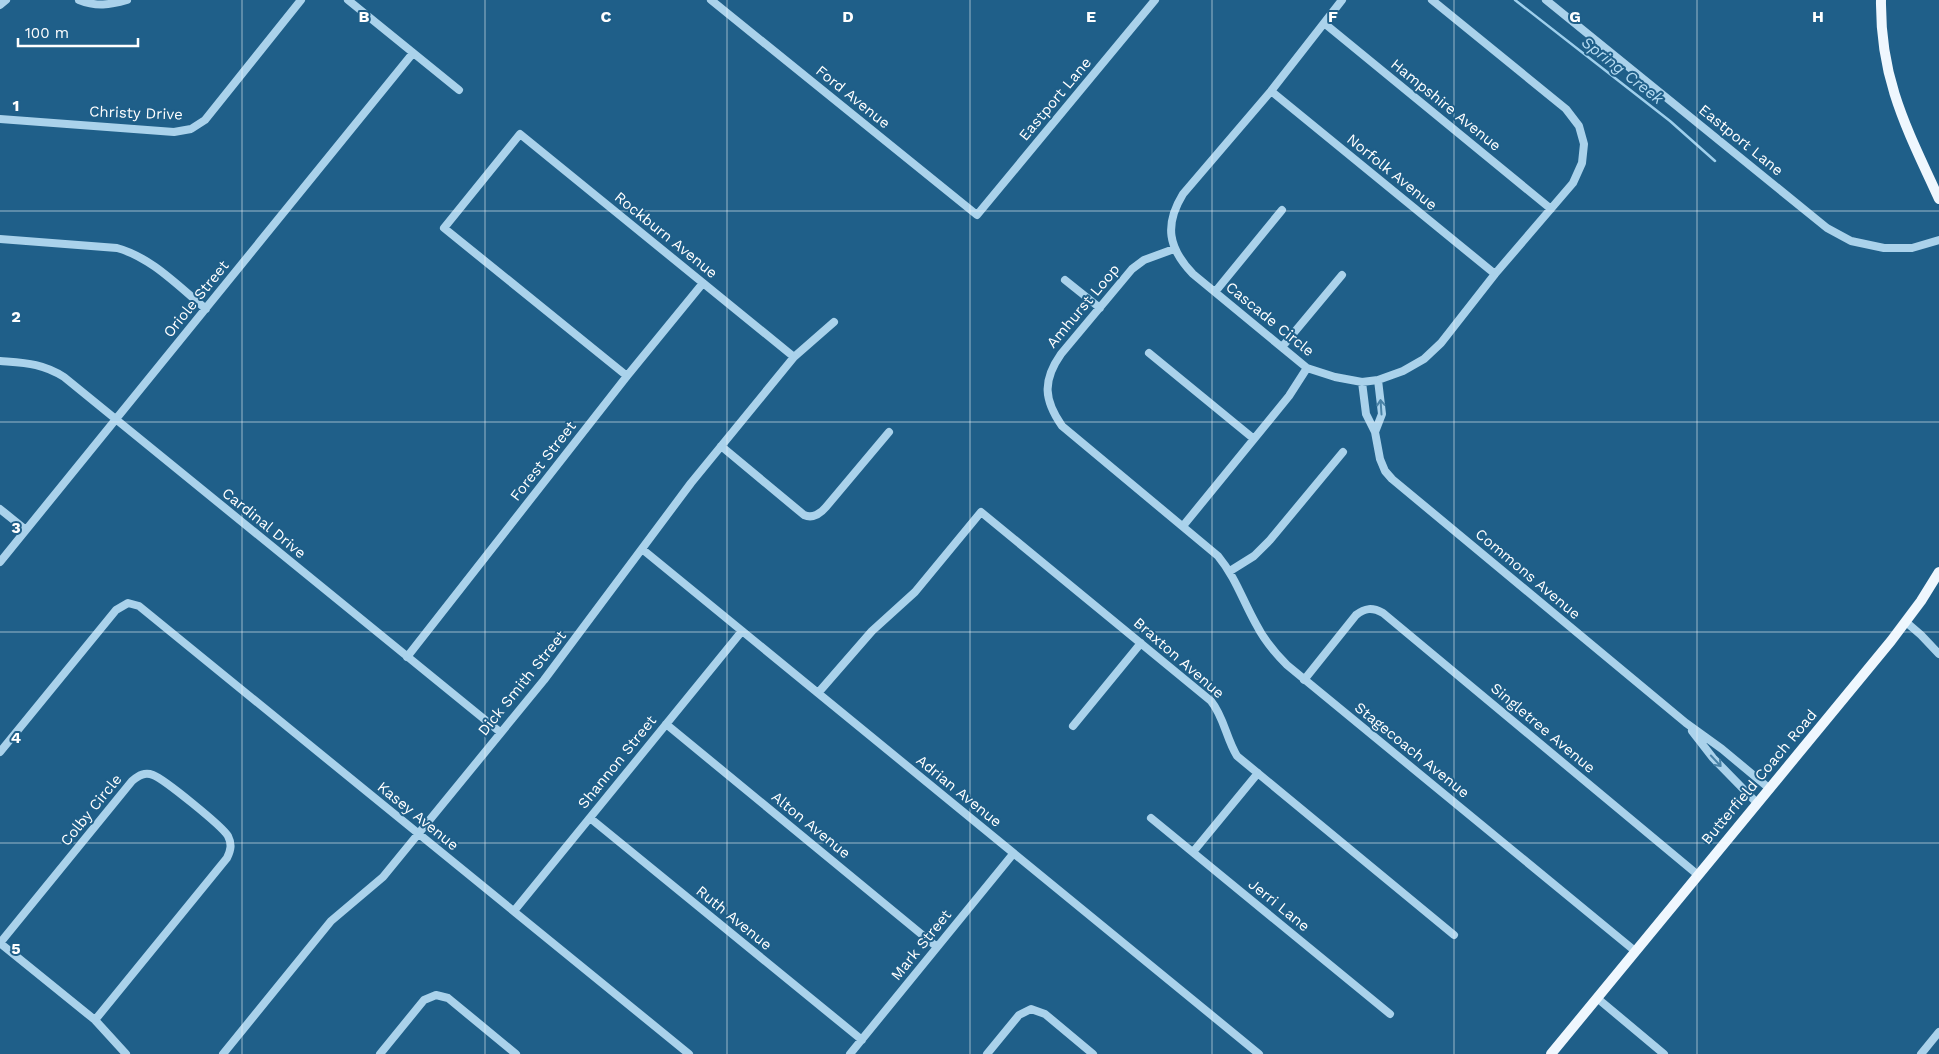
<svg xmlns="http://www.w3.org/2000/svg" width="1939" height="1054" font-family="'Work Sans',sans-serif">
  <rect width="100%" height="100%" fill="#1f5f89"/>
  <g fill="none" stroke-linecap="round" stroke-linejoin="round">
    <!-- stream -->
    <path stroke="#9ecfec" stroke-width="2.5" d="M1515,0L1670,121L1715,161"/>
    <!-- minor -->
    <path stroke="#aad2eb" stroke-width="8" d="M79,0C96,7 110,5 127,0
      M348,0L459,90
      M711,0L977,215L1155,0
      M1342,0L1271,91L1183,194C1164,225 1168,248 1193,274L1307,368L1335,377L1362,382L1378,380L1403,371L1424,359L1441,343L1495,274L1573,183L1582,163L1584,144L1579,126L1566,109L1432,0
      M1546,0L1827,228L1851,241L1884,248H1912L1939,240
      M0,5L6,0
      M1324,23L1551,209
      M1271,91L1495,274
      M0,119L174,132L191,129L205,120L301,0
      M0,239L117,248C151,257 179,287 206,309
      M1174,249L1144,260L1132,269L1061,354C1042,381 1044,400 1062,426L1218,556C1236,578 1242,599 1256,624C1264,640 1275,653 1287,665L1635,951
      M1065,280L1100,308
      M1215,292L1282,210
      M1282,347L1342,275
      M1149,353L1254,439
      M0,361C25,363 42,363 64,377L500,732
      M627,376L444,228L520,134L794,357
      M1362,382L1366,414L1375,432L1380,459L1385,471L1392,479L1686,723L1722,749L1770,789
      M1375,432L1382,414L1378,380
      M721,446L804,515C813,519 820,514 826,507L889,432
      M0,509L26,530
      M1183,526L1289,396L1307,368
      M642,549L1259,1054
      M0,562L413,53
      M1230,571L1254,556L1270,540L1343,452
      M1906,622L1921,635L1939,654
      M407,657L627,376L703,283
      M1304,680L1356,615C1365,608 1372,607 1383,613L1698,875
      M818,693L872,631L915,592L981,512L1211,701C1224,717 1226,738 1237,756L1454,935
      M666,724L937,947
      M1073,726L1141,643
      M1692,731L1713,758L1757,803
      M0,752L116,610L128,603L139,606L689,1054
      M590,818L862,1040
      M1151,818L1390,1014
      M1193,852L1258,773
      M514,911L742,631
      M0,943L132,781C139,775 145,772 153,775C164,779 222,826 228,836C232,844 231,850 227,858L95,1020
      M0,943L95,1020L126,1054
      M1597,998L1664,1054
      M223,1054L331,921L383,877L544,680L691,483L794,357L834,322
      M380,1054L424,1000L436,995L448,998L516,1054
      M850,1054L1013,854
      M987,1054L1019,1015L1031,1009L1045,1014L1093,1054
      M1921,1054L1939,1032"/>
    <!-- major -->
    <path stroke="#eff7fe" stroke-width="10" d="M1881,0C1880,80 1907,129 1939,199
      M1551,1054L1891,641L1921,601L1939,572"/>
  </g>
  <!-- one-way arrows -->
  <defs><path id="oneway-shaft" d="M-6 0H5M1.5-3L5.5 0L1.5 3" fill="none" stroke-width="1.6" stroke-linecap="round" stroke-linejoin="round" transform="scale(1.25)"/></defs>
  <g stroke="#4982a6">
    <use href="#oneway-shaft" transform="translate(1381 407) rotate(-94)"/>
    <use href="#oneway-shaft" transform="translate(1716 761) rotate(47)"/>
  </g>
  <!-- grid -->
  <path fill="none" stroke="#fff" stroke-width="1" stroke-opacity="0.55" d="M242,0V1054M485,0V1054M727,0V1054M970,0V1054M1212,0V1054M1454,0V1054M1697,0V1054M0,211H1939M0,422H1939M0,632H1939M0,843H1939"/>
  <g text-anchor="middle" stroke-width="4" stroke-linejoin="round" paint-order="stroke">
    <!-- street labels -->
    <g font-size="15" fill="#fff" stroke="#1f5f89">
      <text transform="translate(853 97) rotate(39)" y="5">Ford Avenue</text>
      <text transform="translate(1055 99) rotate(-50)" y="5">Eastport Lane</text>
      <text transform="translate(1446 105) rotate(39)" y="5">Hampshire Avenue</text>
      <text transform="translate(136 113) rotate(2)" y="5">Christy Drive</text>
      <text transform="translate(1741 140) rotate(39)" y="5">Eastport Lane</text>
      <text transform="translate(1392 172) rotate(39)" y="5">Norfolk Avenue</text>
      <text transform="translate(666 235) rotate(39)" y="5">Rockburn Avenue</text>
      <text transform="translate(196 299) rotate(-51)" y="5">Oriole Street</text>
      <text transform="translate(1083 306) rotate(-50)" y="5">Amhurst Loop</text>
      <text transform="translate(1270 319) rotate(39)" y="5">Cascade Circle</text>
      <text transform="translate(543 461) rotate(-52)" y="5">Forest Street</text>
      <text transform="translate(264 523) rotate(39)" y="5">Cardinal Drive</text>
      <text transform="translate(1528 574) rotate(40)" y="5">Commons Avenue</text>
      <text transform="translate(1179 658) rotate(41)" y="5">Braxton Avenue</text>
      <text transform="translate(522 683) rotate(-51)" y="5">Dick Smith Street</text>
      <text transform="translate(1543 728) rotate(40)" y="5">Singletree Avenue</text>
      <text transform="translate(1412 750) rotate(39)" y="5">Stagecoach Avenue</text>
      <text transform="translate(617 762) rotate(-51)" y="5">Shannon Street</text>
      <text transform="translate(1759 777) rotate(-50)" y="5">Butterfield Coach Road</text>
      <text transform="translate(959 791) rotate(39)" y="5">Adrian Avenue</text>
      <text transform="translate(91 810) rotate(-51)" y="5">Colby Circle</text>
      <text transform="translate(418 816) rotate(39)" y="5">Kasey Avenue</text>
      <text transform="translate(811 825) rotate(39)" y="5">Alton Avenue</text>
      <text transform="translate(1279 905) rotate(39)" y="5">Jerri Lane</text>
      <text transform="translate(734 918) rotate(39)" y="5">Ruth Avenue</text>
      <text transform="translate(921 945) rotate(-51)" y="5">Mark Street</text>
    </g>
    <!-- water labels -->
    <g font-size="16" font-style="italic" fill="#b6dcf2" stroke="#1f5f89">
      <text transform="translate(1623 70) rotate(38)" y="6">Spring Creek</text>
    </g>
  </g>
  <g font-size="16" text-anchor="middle" font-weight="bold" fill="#fff" stroke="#1f5f89" stroke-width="4" stroke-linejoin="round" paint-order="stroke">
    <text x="364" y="22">B</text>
    <text x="606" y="22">C</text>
    <text x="848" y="22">D</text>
    <text x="1091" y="22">E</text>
    <text x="1333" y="22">F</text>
    <text x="1575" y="22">G</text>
    <text x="1818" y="22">H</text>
    <text x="16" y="111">1</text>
    <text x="16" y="322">2</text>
    <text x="16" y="533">3</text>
    <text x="16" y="743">4</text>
    <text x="16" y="954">5</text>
  </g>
  <!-- scale -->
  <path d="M18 38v8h120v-8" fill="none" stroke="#ffffff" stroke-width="2.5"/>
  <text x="25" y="38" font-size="15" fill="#ffffff" stroke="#1f5f89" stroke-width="4" paint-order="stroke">100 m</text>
</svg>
